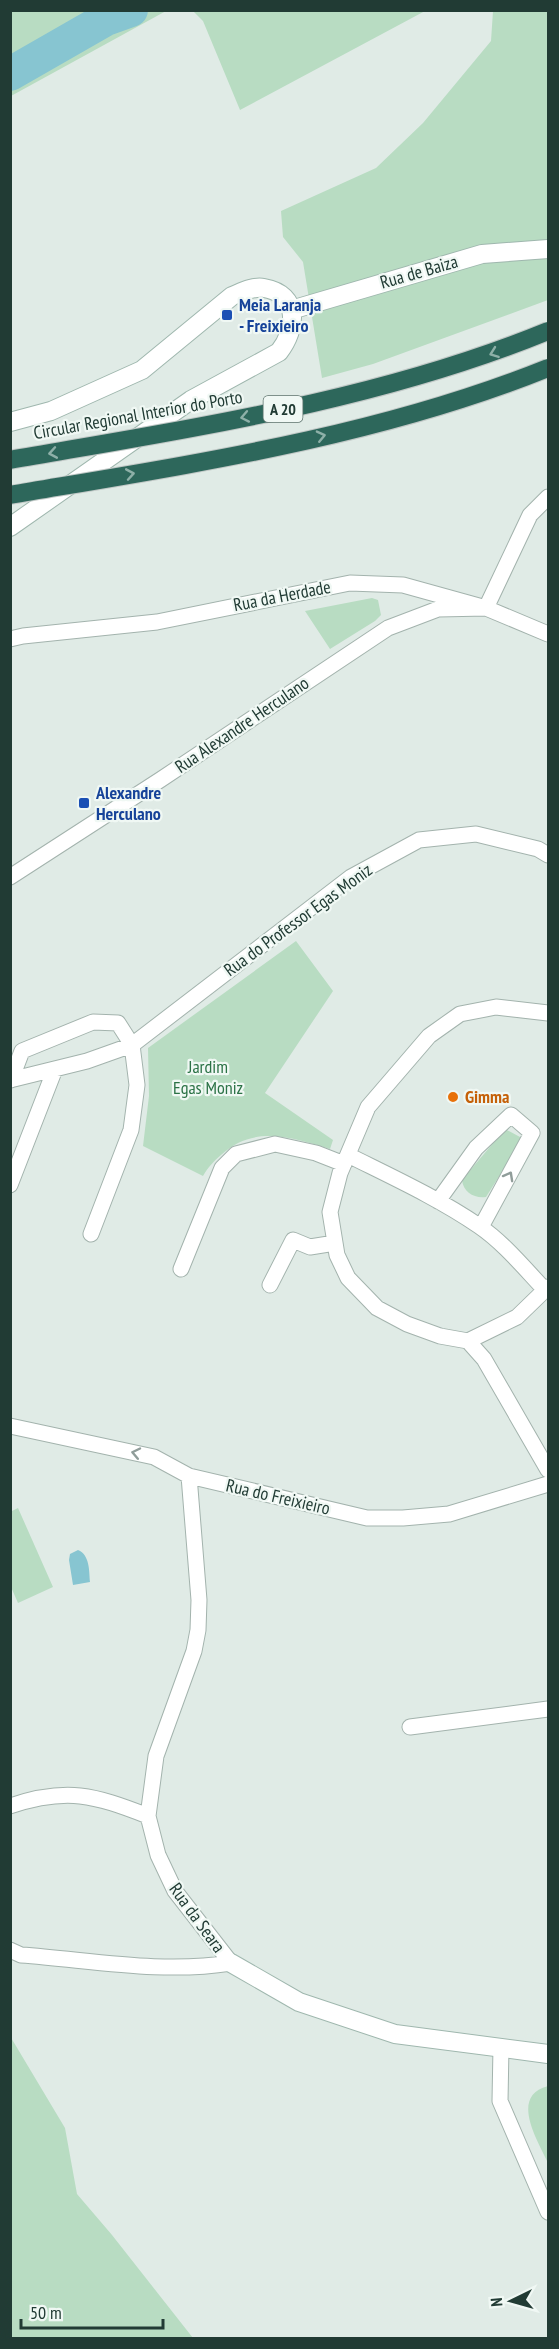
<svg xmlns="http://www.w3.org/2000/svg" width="559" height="2349" font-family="'PT Sans Narrow',sans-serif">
  <rect width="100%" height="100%" fill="#e0ebe6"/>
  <!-- green -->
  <path fill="#b8dcc2" d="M11,10H166V11L11,96Z
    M193,11H425L240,110L203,21Z
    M493,11H548V300L373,364L322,378L303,262L283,237L281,211L376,168L423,123L491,41Z
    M372,598L378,600L381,615L375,621L330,649L305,611Z
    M296,941L333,991L265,1093L333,1140L330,1149C293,1138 254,1124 221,1155C214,1161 208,1167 203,1176L143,1146L149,1096L148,1048Z
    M505,1129L520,1137V1143L486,1197C475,1199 463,1192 462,1180Z
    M18,1508L53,1587L18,1603L11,1587L10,1512Z
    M10,2036L65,2128L77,2194L112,2235L193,2338H11Z
    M548,2086V2163C538,2141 509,2096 548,2086Z"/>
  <!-- water -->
  <path fill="#87c5d1" d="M78,1550C90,1555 89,1571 90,1582L73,1585L69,1560L70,1554Z"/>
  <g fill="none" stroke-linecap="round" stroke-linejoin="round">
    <!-- river -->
    <path stroke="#87c5d1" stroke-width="34" d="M10,74L106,19L131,10"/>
    <defs>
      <path id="street" d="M486,608L530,515L548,497
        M10,639L23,636L157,622L350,583L403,585L486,608L548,634
        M10,877L160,780L388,628L438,609L486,608
        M548,1013L496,1007L460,1014L429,1036L368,1107L340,1173L330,1212L337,1255L348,1278L377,1308L407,1324L440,1336L468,1341L484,1359L548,1470
        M10,1080L87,1061L132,1045L351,877L419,840L476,834L538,849L548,855
        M11,1080L22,1051L93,1022L118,1023L132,1045L137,1085L131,1130L91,1234
        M348,1155C392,1177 438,1198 479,1226C504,1243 525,1269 546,1291
        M10,1185L55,1069
        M438,1201L476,1148L511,1115L532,1133L481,1227
        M181,1269L222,1168L236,1154L275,1144L316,1153L344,1164
        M270,1285L293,1240L310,1247L335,1243
        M468,1341L517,1317L548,1287
        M10,1426L154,1457L189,1476L367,1518H403L449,1514L548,1484
        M410,1727L548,1709
        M10,1806C67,1787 94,1795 148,1816
        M10,1950L21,1955C91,1960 161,1974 231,1963L175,1891L158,1855L148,1816L156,1756L194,1651L198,1630L199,1600L189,1476
        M501,2047L500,2101L548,2212"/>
      <path id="secondary" d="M291,310L482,254L548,249
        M10,422L51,411L142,370L232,296C242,292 253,286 264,288C300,294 297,329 279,352L191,400L10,527
        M231,1963L299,2002L395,2034L548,2054"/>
    </defs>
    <!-- street casing -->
    <use href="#street" stroke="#a3b3ad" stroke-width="17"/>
    <!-- secondary casing -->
    <use href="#secondary" stroke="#9fb7ae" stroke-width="20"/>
    <!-- street -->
    <use href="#street" stroke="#fff" stroke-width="15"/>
    <!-- secondary -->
    <use href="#secondary" stroke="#fff" stroke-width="18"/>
    <defs>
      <path id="highway-bridge" d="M10,460C192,428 377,401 548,331
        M10,495C192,464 377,437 548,368"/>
    </defs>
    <!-- highway-bridge casing -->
    <use href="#highway-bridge" stroke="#c1c8c6" stroke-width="20" stroke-linecap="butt"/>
    <!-- highway-bridge -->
    <use href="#highway-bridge" stroke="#2d675b" stroke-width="18"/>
  </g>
  <!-- one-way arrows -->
  <defs><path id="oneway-chevron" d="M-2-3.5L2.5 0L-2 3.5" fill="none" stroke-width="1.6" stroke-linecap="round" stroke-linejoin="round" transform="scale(1.5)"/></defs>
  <g stroke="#8eb0a8">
    <use href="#oneway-chevron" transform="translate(494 353) rotate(160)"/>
    <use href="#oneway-chevron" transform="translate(245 417) rotate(169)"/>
    <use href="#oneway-chevron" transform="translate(321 436) rotate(-13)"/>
    <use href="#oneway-chevron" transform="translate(53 453) rotate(170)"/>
    <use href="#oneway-chevron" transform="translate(130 474) rotate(-10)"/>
  </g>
  <g stroke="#909d9a">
    <use href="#oneway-chevron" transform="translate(509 1176) rotate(-61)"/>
    <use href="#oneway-chevron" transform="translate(136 1453) rotate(-168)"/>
  </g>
  <!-- markers -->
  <g fill="#1a4fb4" stroke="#f0f8f4" stroke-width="2">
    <rect x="221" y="309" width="12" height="12" rx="3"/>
    <rect x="78" y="797" width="12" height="12" rx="3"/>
  </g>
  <circle fill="#e8710a" stroke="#f0f8f4" stroke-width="2" cx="453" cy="1097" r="6"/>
  <g text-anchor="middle" stroke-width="4.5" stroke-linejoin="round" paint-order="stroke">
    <!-- shield labels -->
    <rect fill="#f0f8f4" stroke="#5f746e" stroke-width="1.5" x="263.5" y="396" width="39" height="26" rx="4.5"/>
    <g font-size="16" font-weight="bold" fill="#213b34">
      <text x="283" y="415">A 20</text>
    </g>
    <!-- street labels -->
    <g font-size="18" fill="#213b34" stroke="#f0f8f4">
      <text transform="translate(419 272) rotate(-16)" y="6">Rua de Baiza</text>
      <text transform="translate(138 415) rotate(-10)" y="6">Circular Regional Interior do Porto</text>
      <text transform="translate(282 596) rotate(-11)" y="6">Rua da Herdade</text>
      <text transform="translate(242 725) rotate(-34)" y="6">Rua Alexandre Herculano</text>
      <text transform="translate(298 920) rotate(-36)" y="6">Rua do Professor Egas Moniz</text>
      <text transform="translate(278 1497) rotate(13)" y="6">Rua do Freixieiro</text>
      <text transform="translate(197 1918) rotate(54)" y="6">Rua da Seara</text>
    </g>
    <!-- transit labels -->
    <g font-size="18" font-weight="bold" fill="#164399" stroke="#f0f8f4" text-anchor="start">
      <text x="239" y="311">Meia Laranja<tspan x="239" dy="21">- Freixieiro</tspan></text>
      <text x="96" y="799">Alexandre<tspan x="96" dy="21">Herculano</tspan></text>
    </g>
    <!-- park labels -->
    <g font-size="18" fill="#2b7246" stroke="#f0f8f4">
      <text x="208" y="1073">Jardim<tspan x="208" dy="21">Egas Moniz</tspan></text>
    </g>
    <!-- food labels -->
    <g font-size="18" font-weight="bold" fill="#c56008" stroke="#f0f8f4" text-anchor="start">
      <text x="465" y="1103">Gimma</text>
    </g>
  </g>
  <!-- border -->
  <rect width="559" height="2349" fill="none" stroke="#213b34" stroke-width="24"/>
  <!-- north arrow -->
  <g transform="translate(511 2301) rotate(265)" stroke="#f0f8f4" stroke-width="4.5" paint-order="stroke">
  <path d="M0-4.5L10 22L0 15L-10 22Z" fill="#213b34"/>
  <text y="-9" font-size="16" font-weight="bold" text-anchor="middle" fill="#213b34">N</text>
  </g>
  <!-- scale -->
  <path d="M21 2319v9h142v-9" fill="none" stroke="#213b34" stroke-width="3"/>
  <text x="30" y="2319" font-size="18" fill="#213b34" stroke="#f0f8f4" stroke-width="4.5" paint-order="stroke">50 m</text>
</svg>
